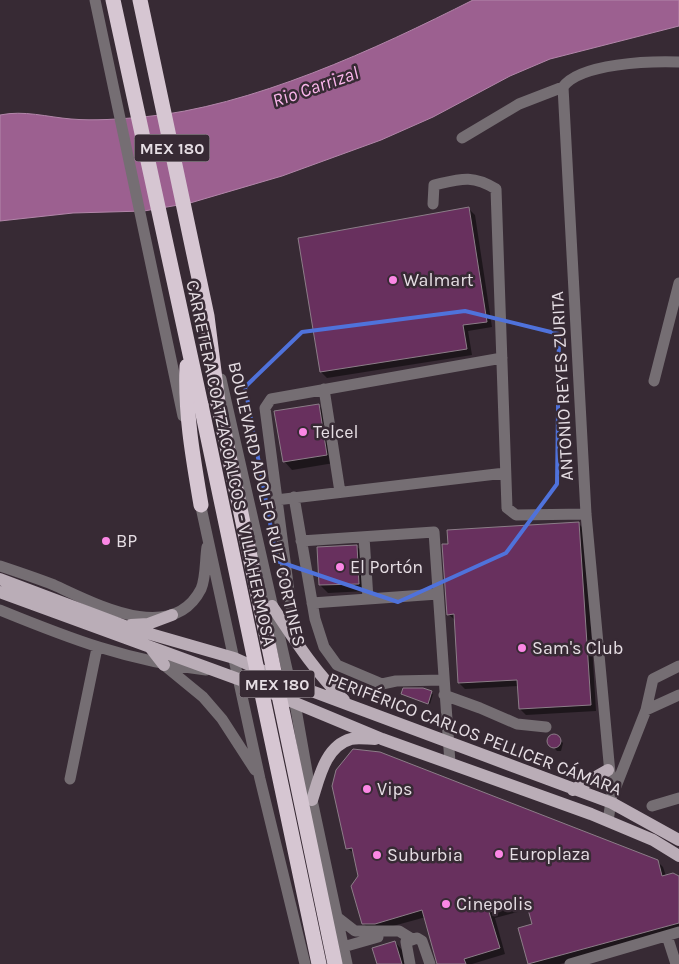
<svg xmlns="http://www.w3.org/2000/svg" width="679" height="964" font-family="Karla,sans-serif">
  <rect width="100%" height="100%" fill="#372a34"/>
  <!-- water -->
  <path fill="#9c6090" stroke="#b286a9" d="M473,0H679V26L550,59L510,76L433,117L381,140L282,176L190,203L144,211L73,213L0,221V115C24,110 47,117 71,119C95,121 119,119 143,117C251,107 376,49 473,0Z"/>
  <!-- shadow -->
  <path fill="#0007" d="M469,209L475,215L492,327L468,331L472,355L327,378L321,372Z
    M318,405L326,413L334,463L292,470L284,461Z
    M579,524L585,530L596,711L526,715L520,709L519,686L465,689L459,683L455,620L448,614Z
    M356,546L365,554L367,591L328,593L320,585Z
    M422,689L433,694L430,704L403,694Z
    M554,735L563,743L561,751H557L548,741Z
    M333,786L657,861L663,867L666,876L679,877V931L560,964H529L520,929L534,925L529,909L495,918L505,954L472,964H440L426,917L382,929H369L363,923L360,877L355,854L347,848Z
    M395,942L403,951L407,964H378Z"/>
  <!-- building -->
  <path fill="#68305e" stroke="#8c7d88" d="M469,207L487,322L463,325L467,349L320,372L298,238Z
    M319,404L327,455L283,462L274,411Z
    M579,522L591,705L519,709L517,680L458,683L454,614L447,615L442,544H448L447,530Z
    M357,545L359,584L319,585L317,547Z
    M403,688H423L432,691L428,704L401,694Z
    M547 741a7 7 0 1 1 14 0a7 7 0 1 1-14 0Z
    M353,749L380,752L658,860L662,876L673,873L679,876V923L528,964L518,928L532,924L526,902L489,912L500,948L464,959L466,964H437L422,910L375,924H362L351,886L358,876L352,848L346,849L332,786L336,770Z
    M395,941L402,964H377L372,948Z"/>
  <g fill="none" stroke-linecap="round" stroke-linejoin="round">
    <!-- minor -->
    <path stroke="#756e73" stroke-width="11" d="M95,0L183,416
      M462,138L519,104L563,87
      M433,204L434,185C460,179 472,174 496,189L507,508L516,515L586,514
      M221,379L296,709L312,800L347,964
      M654,381L679,283
      M324,389L340,492
      M294,497L315,619L324,647L337,665L382,684L396,681L443,680
      M199,498L260,779L305,964
      M276,500L505,473
      M364,537L368,599
      M301,541L434,532L450,763
      M0,566C18,572 36,578 54,585C94,603 172,646 201,589C206,578 205,559 207,547
      M312,603L438,594
      M0,610C71,639 128,661 206,670
      M291,635L293,622L265,408L271,399L502,358
      M164,665L203,697L222,719L255,770
      M444,695L480,708L517,724L546,727
      M646,710L679,695
      M70,779L97,648
      M613,794L646,710L653,679L679,666
      M652,806L679,798
      M608,821L612,795L586,514L563,87C580,63 651,61 679,62
      M337,917L355,931H399L412,939
      M667,936L676,964
      M343,947L378,937
      M410,964L406,942L417,938L422,941L430,964
      M570,964L679,932"/>
    <!-- major -->
    <path stroke="#baadb7" stroke-width="12" d="M0,579L133,629L234,658L290,683L612,803L679,840
      M0,592L238,679L382,739L591,814L653,840L679,856
      M272,606C294,639 315,672 344,700
      M131,625L148,624L172,615
      M150,647L164,665
      M573,790L608,770
      M312,800C319,779 325,746 351,739C358,737 368,739 375,739"/>
    <!-- highway -->
    <path stroke="#d6c6d2" stroke-width="15" d="M113,0L201,405
      M140,0L207,316L218,403
      M187,366C185,414 193,458 201,505"/>
    <!-- highway-bridge -->
    <path stroke="#d6c6d2" stroke-width="15" d="M218,403L335,964
      M201,405L319,964"/>
  </g>
  <!-- marked area -->
  <path fill="none" stroke="#4f72db" stroke-width="4" stroke-linejoin="round" d="M465,311L559,334L557,484L506,553L398,602L277,561L245,387L302,332Z"/>
  <!-- markers -->
  <g fill="#fb87e5" stroke="#372a34" stroke-width="2">
    <circle cx="393" cy="280" r="5"/>
    <circle cx="303" cy="432" r="5"/>
    <circle cx="106" cy="541" r="5"/>
    <circle cx="340" cy="567" r="5"/>
    <circle cx="522" cy="648" r="5"/>
    <circle cx="367" cy="789" r="5"/>
    <circle cx="499" cy="854" r="5"/>
    <circle cx="377" cy="855" r="5"/>
    <circle cx="446" cy="904" r="5"/>
  </g>
  <g text-anchor="middle" stroke-width="5" stroke-linejoin="round" paint-order="stroke">
    <!-- shield labels -->
    <g fill="#372a34" stroke="#b2a8af" stroke-width="1">
      <rect x="134.5" y="134.5" width="75" height="27" rx="4"/>
      <rect x="239.5" y="670.5" width="75" height="27" rx="4"/>
    </g>
    <g font-size="16" font-weight="bold" fill="#e6dee4">
      <text x="172" y="154">MEX 180</text>
      <text x="277" y="690">MEX 180</text>
    </g>
    <!-- poi labels -->
    <g font-size="18" fill="#e6dee4" stroke="#372a34" text-anchor="start">
      <text x="403" y="286">Walmart</text>
      <text x="313" y="438">Telcel</text>
      <text x="116" y="547">BP</text>
      <text x="350" y="573">El Portón</text>
      <text x="532" y="654">Sam's Club</text>
      <text x="377" y="795">Vips</text>
      <text x="509" y="860">Europlaza</text>
      <text x="387" y="861">Suburbia</text>
      <text x="456" y="910">Cinepolis</text>
    </g>
    <!-- street labels -->
    <g font-size="18" fill="#e6dee4" stroke="#372a34">
      <text transform="translate(562 386) rotate(-93)" y="6">ANTONIO REYES ZURITA</text>
      <text transform="translate(231 463) rotate(78)" y="6">CARRETERA COATZACOALCOS - VILLAHERMOSA</text>
      <text transform="translate(267 504) rotate(77)" y="6">BOULEVARD ADOLFO RUIZ CORTINES</text>
      <text transform="translate(475 734) rotate(21)" y="6">PERIFÉRICO CARLOS PELLICER CÁMARA</text>
    </g>
    <!-- water labels -->
    <g font-size="19" font-style="italic" fill="#fbb6ec" stroke="#372a34">
      <text transform="translate(315 86) rotate(-19)" y="7">Rio Carrizal</text>
    </g>
  </g>
</svg>
